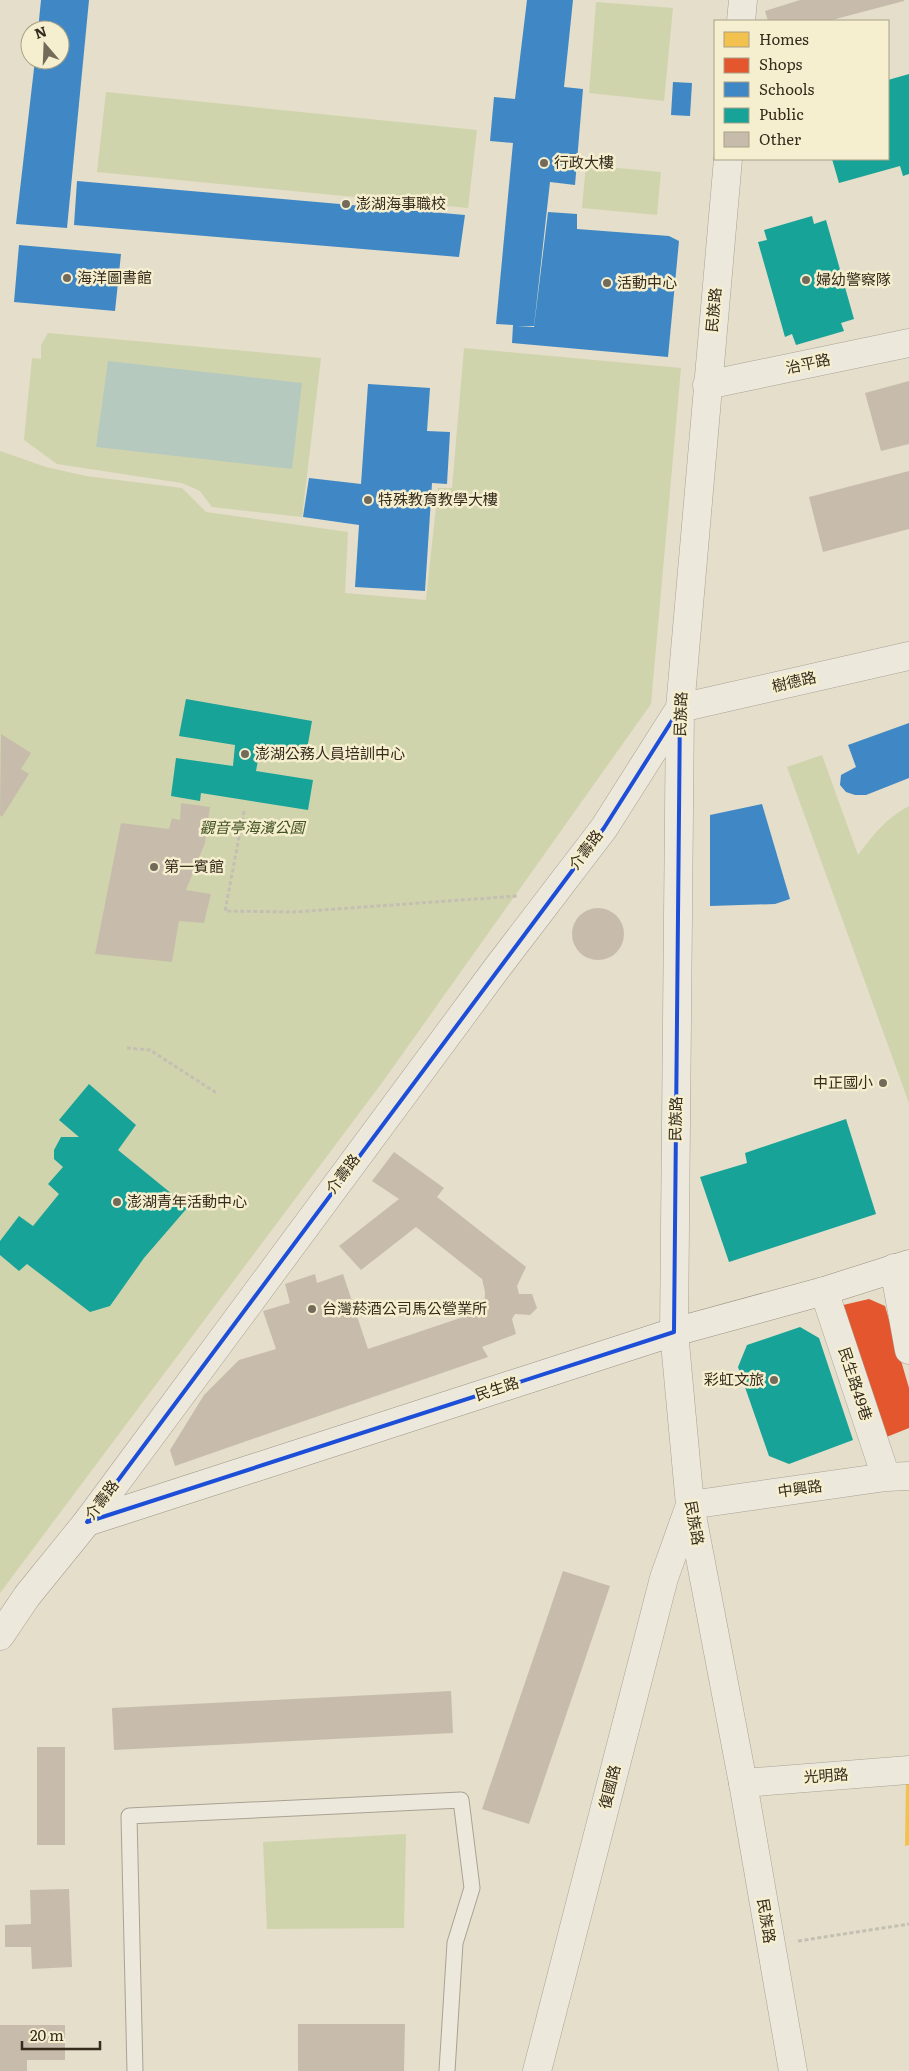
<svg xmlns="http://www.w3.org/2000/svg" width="909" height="2071" font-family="Literata,'Noto Sans TC',serif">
  <rect width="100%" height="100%" fill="#e4deca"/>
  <!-- green -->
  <path fill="#d0d4ac" d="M596,2L673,8L664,101L589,93Z
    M106,92L477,130L468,208L97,172Z
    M586,165L661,172L657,215L582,208Z
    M48,333L321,358L302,517L212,507L200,491L182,483L57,464L24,440L32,358L41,359V345Z
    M464,348L681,368L651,704L384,1080L0,1593V451L46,467L86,476L182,488L206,512L348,532L345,593L426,600L438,488H452Z
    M822,755L858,855C875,833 884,820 909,806V1103L787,767Z
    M406,1834L404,1928L267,1929L263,1842Z"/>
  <!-- water -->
  <path fill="#b6c9bf" d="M108,361L302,383L292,469L96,447Z"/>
  <!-- homes -->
  <path fill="#f2c14e" d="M909,1783V1845L905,1846L906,1784Z"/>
  <!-- shops -->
  <path fill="#e4572e" d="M869,1299L885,1306L909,1388V1428L884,1438L839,1306Z"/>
  <!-- schools -->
  <path fill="#3f88c5" d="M41,0H89L67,228L16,224L35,60H60V30H38Z
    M527,0H573L564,87L583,89L575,185L550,182L534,326H517L534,327L548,212L577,214V229L669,236L679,241L668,357L512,343L513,325L496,324L513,143L490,141L494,97L515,99Z
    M673,82L692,83L690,116L671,115Z
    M77,181L465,215L459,257L74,225Z
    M19,245L121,254L115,311L14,302Z
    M368,384L430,388L427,431L450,432L447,484L432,483L425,591L355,587L359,525L303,517L309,478L361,484Z
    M909,723V778L866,795H855L846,792L840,785L841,775L856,767L848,745Z
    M762,804L790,899L775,904L710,906V815Z"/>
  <!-- public -->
  <path fill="#17a398" d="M909,74V174L903,176L900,166L839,183L832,159H888V80Z
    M812,216L814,224L826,220L854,319L841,323L844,331L796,345L792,334L785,337L758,242L767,240L764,230Z
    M186,699L312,721L306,755L260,749L256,771L313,780L308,810L201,793L200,801L171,796L176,758L233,766L235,745L179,736Z
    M89,1084L136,1125L118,1150L188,1207L144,1258L110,1306L90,1312L27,1264L19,1271L0,1255V1241L19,1216L33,1226L59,1194L48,1184L63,1167L54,1159V1150L61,1137H79L59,1120Z
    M846,1119L876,1214L729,1262L700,1177L747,1163L745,1153Z
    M800,1327L819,1338L853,1440L789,1464L769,1456L738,1367L747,1345Z"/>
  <!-- building -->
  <path fill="#c7bcab" d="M800,0H904V1L828,21H768L765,11Z
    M909,381V444L881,451L865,393Z
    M909,471V529L823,552L809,497Z
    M1,734L31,753L21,769L29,774L2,817L0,815Z
    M181,803L210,807L205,843L186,890L211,894L204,923L179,921L172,962L95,954L121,823L169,829L172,818L180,820Z
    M572 934a26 26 0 1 1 52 0a26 26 0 1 1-52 0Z
    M394,1152L444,1188L437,1197L526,1267L517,1286L519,1294H532L537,1308L530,1315L515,1314L512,1319L516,1334L482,1347L488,1357L175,1466L170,1450L204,1395L239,1360L276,1349L263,1311L290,1303L285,1284L315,1274L317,1283L343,1274L368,1349L484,1310L485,1292L482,1279L416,1227L361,1270L339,1246L399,1199L372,1181Z
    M563,1571L610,1586L529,1824L482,1809Z
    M451,1691L453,1733L114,1750L112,1708Z
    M37,1747H65V1845H37Z
    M69,1889L72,1967L32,1969L31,1947H5V1925L31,1924L30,1890Z
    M298,2024H405L404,2071H298Z
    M0,2025H65V2060H27V2071H0Z"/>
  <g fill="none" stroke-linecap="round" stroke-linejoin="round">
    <defs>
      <path id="service" d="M135,2071L129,1816L461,1800L472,1888L455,1943L447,2071"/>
      <path id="minor" d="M707,385L909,343
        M894,1268L909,1350
        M824,1291L886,1477
        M0,1636L27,1596L87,1522L497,968L604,828L680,708L909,656
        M743,1783L909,1770
        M537,2071L664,1578L690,1505L886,1477L909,1476"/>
      <path id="tertiary" d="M741,21L743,0
        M728,159L680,708L674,1332L690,1505L743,1783L793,2071"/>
      <path id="secondary" d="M87,1522L674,1332L824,1291L909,1264"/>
    </defs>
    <!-- service casing -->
    <use href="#service" stroke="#a9a294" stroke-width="17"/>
    <!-- minor casing -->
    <use href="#minor" stroke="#a9a294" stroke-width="29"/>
    <!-- tertiary casing -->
    <use href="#tertiary" stroke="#a9a294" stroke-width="29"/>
    <!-- secondary casing -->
    <use href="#secondary" stroke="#989284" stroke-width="29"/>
    <!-- path -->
    <path stroke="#c4bfb3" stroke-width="3" stroke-dasharray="4 2.5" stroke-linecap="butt" d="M244,811L225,911L294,912L518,896
      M127,1048L150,1050L218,1094
      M798,1941L909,1924"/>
    <!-- service -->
    <use href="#service" stroke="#ece8dc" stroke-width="15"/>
    <!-- minor -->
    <use href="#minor" stroke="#ece8dc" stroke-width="28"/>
    <!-- tertiary -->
    <use href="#tertiary" stroke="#ece8dc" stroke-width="28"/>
    <!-- secondary -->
    <use href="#secondary" stroke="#ece8dc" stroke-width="28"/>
  </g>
  <!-- marked area -->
  <path fill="none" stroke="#1d4ed8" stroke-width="4" stroke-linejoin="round" d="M680,708L674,1332L87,1522L604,828Z"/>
  <!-- markers -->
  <g fill="#736a59" stroke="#f5eecf" stroke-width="2">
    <circle cx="544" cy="163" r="5"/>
    <circle cx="346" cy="204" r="5"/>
    <circle cx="67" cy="278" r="5"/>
    <circle cx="806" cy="280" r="5"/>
    <circle cx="607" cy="283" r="5"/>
    <circle cx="368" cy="500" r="5"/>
    <circle cx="245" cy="754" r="5"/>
    <circle cx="154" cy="867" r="5"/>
    <circle cx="883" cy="1083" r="5"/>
    <circle cx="117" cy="1202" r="5"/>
    <circle cx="312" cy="1309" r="5"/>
    <circle cx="774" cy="1380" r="5"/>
  </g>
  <g text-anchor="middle" stroke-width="5" stroke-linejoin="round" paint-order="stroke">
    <!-- poi labels -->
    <g font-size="15" fill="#362b1c" stroke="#f5eecf" text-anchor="start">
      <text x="554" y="168">行政大樓</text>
      <text x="356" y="209">澎湖海事職校</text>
      <text x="77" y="283">海洋圖書館</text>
      <text x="816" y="285">婦幼警察隊</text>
      <text x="617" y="288">活動中心</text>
      <text x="378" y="505">特殊教育教學大樓</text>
      <text x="255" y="759">澎湖公務人員培訓中心</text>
      <text x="164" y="872">第一賓館</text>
      <text x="873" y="1088" text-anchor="end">中正國小</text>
      <text x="127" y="1207">澎湖青年活動中心</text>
      <text x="322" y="1314">台灣菸酒公司馬公營業所</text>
      <text x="764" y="1385" text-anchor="end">彩虹文旅</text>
    </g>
    <!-- street labels -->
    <g font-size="15" fill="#362b1c" stroke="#f5eecf">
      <text transform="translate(714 310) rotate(-85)" y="5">民族路</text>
      <text transform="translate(808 364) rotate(-12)" y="5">治平路</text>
      <text transform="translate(794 682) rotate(-13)" y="5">樹德路</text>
      <text transform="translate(681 714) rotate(-88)" y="5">民族路</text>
      <text transform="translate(586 850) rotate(-53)" y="5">介壽路</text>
      <text transform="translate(676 1119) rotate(-89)" y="5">民族路</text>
      <text transform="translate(343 1174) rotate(-53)" y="5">介壽路</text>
      <text transform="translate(855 1384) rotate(72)" y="5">民生路49巷</text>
      <text transform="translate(497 1389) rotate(-18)" y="5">民生路</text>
      <text transform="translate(800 1489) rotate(-8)" y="5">中興路</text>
      <text transform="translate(102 1500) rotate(-53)" y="5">介壽路</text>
      <text transform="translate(694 1523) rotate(80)" y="5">民族路</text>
      <text transform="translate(826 1776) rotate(-4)" y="5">光明路</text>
      <text transform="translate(610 1787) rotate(-76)" y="5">復國路</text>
      <text transform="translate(766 1921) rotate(81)" y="5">民族路</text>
    </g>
    <!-- park labels -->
    <g font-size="15" font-style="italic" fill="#425323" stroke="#f5eecf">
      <text x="252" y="833">觀音亭海濱公園</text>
    </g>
  </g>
  <!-- legend -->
  <rect x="714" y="20" width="175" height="140" fill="#f5eecf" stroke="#a9a087"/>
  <rect x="724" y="32" width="25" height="15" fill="#f2c14e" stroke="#a9a087"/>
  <text x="759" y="45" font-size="15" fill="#362b1c">Homes</text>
  <rect x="724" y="58" width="25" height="15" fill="#e4572e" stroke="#a9a087"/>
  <text x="759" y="70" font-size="15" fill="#362b1c">Shops</text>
  <rect x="724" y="82" width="25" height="15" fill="#3f88c5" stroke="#a9a087"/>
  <text x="759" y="95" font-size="15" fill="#362b1c">Schools</text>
  <rect x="724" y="108" width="25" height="15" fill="#17a398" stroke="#a9a087"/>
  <text x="759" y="120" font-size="15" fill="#362b1c">Public</text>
  <rect x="724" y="132" width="25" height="15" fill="#c7bcab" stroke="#a9a087"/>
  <text x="759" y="145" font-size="15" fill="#362b1c">Other</text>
  <!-- north arrow -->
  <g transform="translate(45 45) rotate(341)"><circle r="24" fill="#f5eecf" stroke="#a9a087"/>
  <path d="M0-4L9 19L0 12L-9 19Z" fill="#736a59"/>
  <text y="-8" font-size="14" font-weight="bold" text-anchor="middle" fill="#362b1c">N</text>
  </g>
  <!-- scale -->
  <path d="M22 2041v8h78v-8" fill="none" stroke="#362b1c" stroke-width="2.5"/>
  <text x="30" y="2041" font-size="15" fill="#362b1c" stroke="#f5eecf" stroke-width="4" paint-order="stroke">20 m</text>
</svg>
